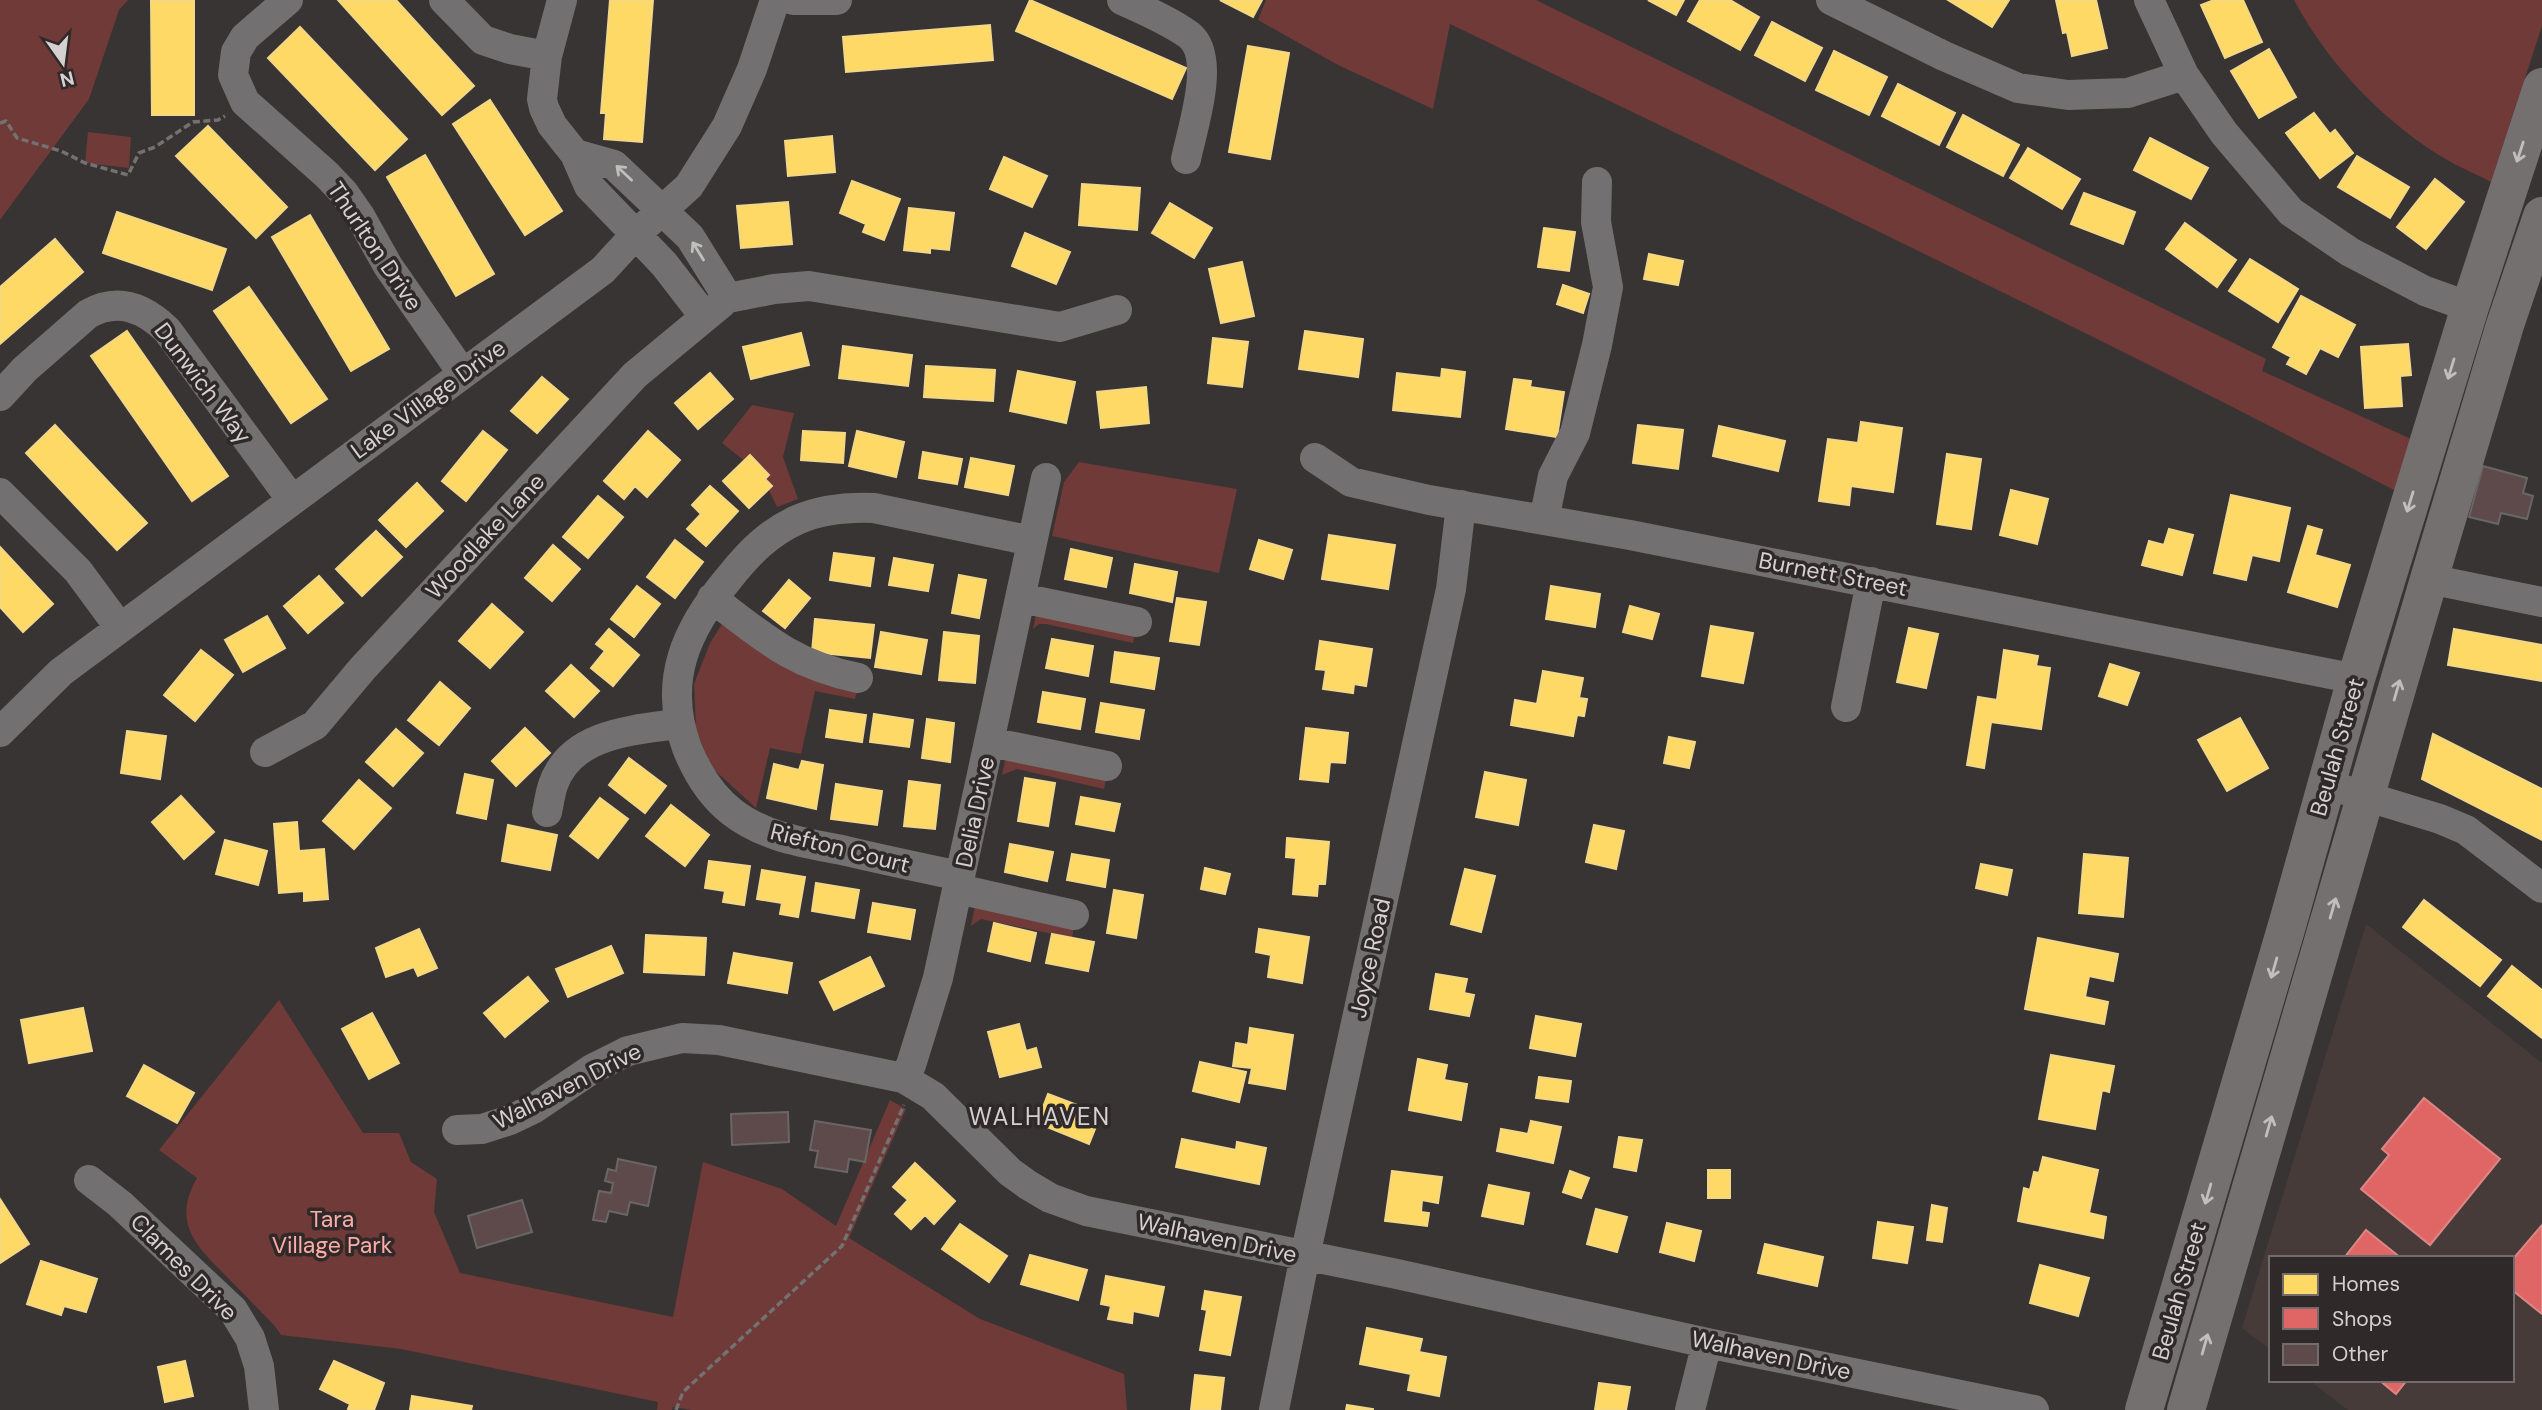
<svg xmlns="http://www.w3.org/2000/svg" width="2542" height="1410" font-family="'DM Sans',sans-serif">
  <rect width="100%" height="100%" fill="#393434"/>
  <!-- built -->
  <path fill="#473b39" d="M2366,924L2542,1063V1410H2348L2309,1380H2512V1258H2271V1350L2242,1328Z"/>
  <!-- green -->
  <path fill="#6f3a37" d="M0,0H128L119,10L89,99L0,220Z
    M1266,0H1536L2266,359L2262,371L2411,439L2396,491C2084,329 1767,177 1450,24L1433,109L1338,65L1258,20Z
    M2294,0H2542V26L2491,182C2472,172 2452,164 2434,152C2377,115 2326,60 2294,0Z
    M88,132L131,137L129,168L85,163Z
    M752,405L794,413L783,457L798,499L777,507L761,474L722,443Z
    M1079,462L1237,489L1219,573L1052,536L1064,482Z
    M1042,585L1043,589L1138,613L1133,643L1046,624H1039L1033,629Z
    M738,599V602L775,639L861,672L855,699L815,691L801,754L770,748L756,808L711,767L696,729L694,684L710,643Z
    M1011,733L1110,758L1104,789L1017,769L1002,775Z
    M980,881L1077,907L1072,938L981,919L971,926Z
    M279,1000L363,1133H399L411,1162L437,1179L434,1212L460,1273L673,1317L703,1162L782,1189L836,1226L890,1100L906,1109L849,1238L980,1319L1124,1374L1127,1410H692L673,1407L672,1410H657L658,1402L401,1349L281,1335L274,1325C258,1309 243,1293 227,1277C197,1247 171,1223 197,1178L159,1150Z"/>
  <!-- homes -->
  <path fill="#ffd966" stroke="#f2d786" stroke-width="2" d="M338,0H396L474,86L442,115Z
    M610,0H653L642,142L604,139L606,113H601Z
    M1030,0L1186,68L1172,99L1016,31Z
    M1220,0H1262L1253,17Z
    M1648,0H1684L1676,15Z
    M1700,0H1730L1759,17L1740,50L1688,21Z
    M1948,0H2009L1992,27Z
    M2056,0H2096L2107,48L2072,56L2067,32L2063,33Z
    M2214,0H2243L2262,42L2225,58L2201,5Z
    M151,1H194V115H152Z
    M1772,22L1822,48L1805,81L1755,55Z
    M990,25L993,60L846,72L843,37Z
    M300,27L407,139L375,170L268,58Z
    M1248,46L1289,53L1270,159L1229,152Z
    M2269,49L2296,97L2259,118L2231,71Z
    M1834,51L1887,77L1869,115L1816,90Z
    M1898,84L1955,113L1939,145L1882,116Z
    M490,100L562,211L525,235L453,124Z
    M2314,113L2330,134L2335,130L2353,153L2320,178L2286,133Z
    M1963,115L2019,145L2003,176L1947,147Z
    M208,126L287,207L256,238L176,156Z
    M832,136L835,172L788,176L785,141Z
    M2150,138L2208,168L2191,199L2134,170Z
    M2028,148L2080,179L2062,209L2010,178Z
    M425,155L494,274L456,296L387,177Z
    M2357,156L2409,187L2390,218L2338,187Z
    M1004,157L1047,176L1032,207L990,189Z
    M2435,179L2464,202L2426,249L2397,227Z
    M852,181L900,199L884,240L863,232L866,224L840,213Z
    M1082,184L1140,188L1137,230L1079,225Z
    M2084,193L2135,212L2123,244L2071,224Z
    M788,202L792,244L741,248L737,206Z
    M1170,203L1212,228L1194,258L1152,233Z
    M909,208L954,213L949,250L930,248V253L904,250Z
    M117,212L226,249L212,290L103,253Z
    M310,215L389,349L351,371L272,237Z
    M2185,223L2236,260L2217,287L2166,249Z
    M1544,228L1575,232L1569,271L1538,267Z
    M1025,233L1070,252L1056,284L1012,266Z
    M55,239L83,272L0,344V287Z
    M1649,254L1683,261L1678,285L1644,279Z
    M2250,259L2298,289L2278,322L2229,291Z
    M1242,262L1254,316L1221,323L1209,269Z
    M1563,285L1589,294L1583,313L1557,304Z
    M249,287L327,399L291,423L214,311Z
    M2301,296L2355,325L2338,357L2320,348L2306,374L2287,364L2291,357L2273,347Z
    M127,331L228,476L192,501L91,356Z
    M1305,331L1363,339L1358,377L1299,369Z
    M801,333L809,365L751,379L743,347Z
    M1213,338L1248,342L1242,387L1208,383Z
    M2408,344L2411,375L2400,376L2402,406L2365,408L2361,347Z
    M843,346L912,355L908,386L839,378Z
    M926,366L995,370L993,401L924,397Z
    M1442,369L1465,372L1460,417L1393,410L1397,373L1441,378Z
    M1018,371L1075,382L1066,423L1010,411Z
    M710,373L733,399L698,429L675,403Z
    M542,377L568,399L537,433L511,411Z
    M1514,379L1531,381L1530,387L1564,392L1557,437L1506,429Z
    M1146,387L1149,423L1101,428L1097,392Z
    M1861,422L1902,428L1893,492L1851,486L1849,505L1819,501L1828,439L1858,443Z
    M55,425L147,523L117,550L26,453Z
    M1638,425L1683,430L1678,469L1633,463Z
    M1719,426L1785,441L1778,471L1713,456Z
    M483,431L507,450L466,501L442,481Z
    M648,431L680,460L647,497L635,486L624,499L604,481Z
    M803,431L845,433L843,463L801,460Z
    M857,431L904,442L896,477L849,466Z
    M923,452L962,459L957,484L919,478Z
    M1947,454L1981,459L1971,529L1937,524Z
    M750,455L769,475L765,479L772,486L749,508L723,481Z
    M971,458L1014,466L1008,495L965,487Z
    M417,483L443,511L406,547L379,520Z
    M710,486L738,511L706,546L687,529L701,514L692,505Z
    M2011,490L2048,499L2037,544L2000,535Z
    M2231,495L2290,508L2279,561L2252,555L2246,580L2214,573Z
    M598,496L623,517L588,558L563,537Z
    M2308,526L2322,530L2315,555L2350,565L2337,607L2288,592Z
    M2169,529L2193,535L2182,575L2142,565L2149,541L2164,545Z
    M376,531L402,557L362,596L336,569Z
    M1329,535L1395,545L1388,589L1322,579Z
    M675,540L703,562L675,598L647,577Z
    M1259,540L1292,550L1283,579L1250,569Z
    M553,545L580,569L552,601L525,578Z
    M0,547L53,604L23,632L0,607Z
    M1071,549L1112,558L1106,587L1065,579Z
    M834,553L874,558L870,586L830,580Z
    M894,558L933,565L928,591L889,585Z
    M1135,564L1177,572L1172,602L1130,593Z
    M959,575L986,580L979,618L952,613Z
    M319,576L343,603L308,633L284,606Z
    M789,580L810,598L785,628L763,611Z
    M637,586L660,604L634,637L611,619Z
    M1551,586L1600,594L1595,627L1546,619Z
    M1177,598L1206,602L1199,645L1170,641Z
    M492,604L523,632L490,668L459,641Z
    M1630,606L1659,614L1652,639L1623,632Z
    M267,616L285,648L243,672L225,640Z
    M815,619L874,625L870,658L812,652Z
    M1711,626L1753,633L1743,683L1702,676Z
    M1909,628L1938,634L1926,688L1897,682Z
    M609,629L639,655L613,686L591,668L605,651L596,644Z
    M2454,629L2542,645V681L2448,665Z
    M881,632L927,640L921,674L875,667Z
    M944,632L979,636L975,683L939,680Z
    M1052,639L1093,646L1088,676L1046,668Z
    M1320,641L1372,649L1366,686L1354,684L1353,693L1323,689L1326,670L1316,669Z
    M201,650L233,675L195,721L164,695Z
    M2004,650L2038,656L2036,666L2050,668L2041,729L1991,722L1984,768L1967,765L1978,697L1997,700Z
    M1115,652L1159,658L1154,689L1111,682Z
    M2110,664L2139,673L2127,705L2099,696Z
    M571,665L599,691L574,717L546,691Z
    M1543,671L1583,678L1579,698L1587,699L1584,716L1577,715L1573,736L1511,725L1515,700L1537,704Z
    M440,682L470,708L439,745L408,720Z
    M1043,692L1085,699L1080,729L1038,722Z
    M1101,703L1144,710L1139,739L1096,732Z
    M830,710L866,715L862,742L826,737Z
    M874,714L913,720L909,747L870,742Z
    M2240,718L2268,768L2227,791L2198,740Z
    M927,719L954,723L950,762L922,758Z
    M525,728L550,753L516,786L492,761Z
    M1306,728L1348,733L1345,763L1330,762L1328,782L1300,779Z
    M396,729L423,753L393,786L366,762Z
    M127,731L166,736L160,779L121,773Z
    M2433,734L2542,789V840L2422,779Z
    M1669,737L1695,742L1689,768L1664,763Z
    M629,758L666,786L645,813L609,785Z
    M802,761L823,765L816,809L767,798L774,764L799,770Z
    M1485,772L1526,780L1518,825L1476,817Z
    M465,774L493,780L486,819L457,813Z
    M1025,778L1055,783L1048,826L1018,821Z
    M359,780L391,808L354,849L323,821Z
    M909,781L940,785L935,829L904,826Z
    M836,784L882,791L877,825L831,819Z
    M181,796L214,832L184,859L152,822Z
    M1081,797L1120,804L1114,831L1076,824Z
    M600,798L628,819L598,858L570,836Z
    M671,805L709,835L685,866L646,836Z
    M297,822L299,851L324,849L328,899L304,901V891L279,893L274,824Z
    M508,825L557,835L550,870L502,861Z
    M1594,825L1624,831L1616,869L1586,862Z
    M1287,838L1329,842L1325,884H1318L1317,896L1293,894L1296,858L1286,857Z
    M225,840L267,851L258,885L216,874Z
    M1010,844L1053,852L1047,881L1005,872Z
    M1072,854L1109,860L1105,887L1067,880Z
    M2084,854L2128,858L2123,917L2079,913Z
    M709,861L750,866L744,905L723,902L725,891L705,888Z
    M1981,864L2012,870L2007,895L1976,888Z
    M1205,868L1230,874L1225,894L1201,889Z
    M1465,869L1495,876L1481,932L1451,924Z
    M762,870L805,877L798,917L780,914L782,903L757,899Z
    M816,883L859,890L854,918L812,911Z
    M1114,890L1143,895L1136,938L1107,933Z
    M2424,900L2501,960L2480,986L2403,927Z
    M873,903L915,910L910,939L868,932Z
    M994,923L1036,933L1030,961L988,951Z
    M419,929L437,968L418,976L414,967L386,977L376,948Z
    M1259,929L1309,937L1302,983L1268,977L1271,955L1256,952Z
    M1052,934L1094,942L1088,971L1046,963Z
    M646,935L706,938L704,975L644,972Z
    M2038,938L2118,954L2113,981L2089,976L2085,997L2108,1002L2104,1024L2025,1009Z
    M611,946L623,973L568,997L556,969Z
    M734,953L792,963L787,993L728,983Z
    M870,957L884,986L834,1010L820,982Z
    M2512,966L2542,990V1038L2488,996Z
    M1436,974L1467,979L1464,993L1474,995L1469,1016L1430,1009Z
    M528,977L548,1001L505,1037L484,1013Z
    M83,1008L92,1051L29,1063L21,1020Z
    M372,1013L399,1063L369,1079L342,1029Z
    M1536,1016L1581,1024L1575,1056L1530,1048Z
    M1019,1024L1026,1051L1036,1048L1041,1067L1000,1077L988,1032Z
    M1250,1028L1293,1035L1285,1089L1249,1083L1252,1068L1233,1066L1236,1043L1248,1045Z
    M2051,1055L2114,1066L2109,1092L2102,1090L2095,1129L2039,1119Z
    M1418,1059L1447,1065L1444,1080L1467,1084L1461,1120L1409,1110Z
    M1200,1062L1246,1072L1239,1102L1193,1091Z
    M144,1065L194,1093L177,1123L127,1096Z
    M1539,1077L1571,1081L1568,1102L1536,1098Z
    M1048,1094L1101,1114L1089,1144L1037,1123Z
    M1531,1121L1561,1127L1553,1163L1497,1151L1501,1129L1528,1134Z
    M1619,1137L1642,1140L1636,1171L1614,1167Z
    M1182,1139L1236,1150L1237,1142L1266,1148L1259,1184L1176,1167Z
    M2043,1157L2098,1170L2089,1213L2106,1217L2103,1238L2018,1221L2024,1188L2030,1190L2034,1172L2039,1173Z
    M915,1163L955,1201L934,1224L925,1215L911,1229L895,1214L908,1200L893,1187Z
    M1708,1170H1730V1198H1708Z
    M1392,1171L1442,1177L1438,1203L1422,1200L1421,1212L1429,1213L1427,1226L1385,1221Z
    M1570,1171L1589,1178L1581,1198L1563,1192Z
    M1489,1185L1529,1193L1523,1224L1482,1216Z
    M0,1199L29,1244L0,1263Z
    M1932,1205L1947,1208L1942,1242L1927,1240Z
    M1596,1209L1627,1217L1617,1252L1587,1244Z
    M1878,1222L1913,1227L1907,1263L1873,1258Z
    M1667,1223L1701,1231L1694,1261L1660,1252Z
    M960,1224L1007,1256L989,1282L942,1249Z
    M1765,1244L1823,1257L1817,1286L1758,1273Z
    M1030,1255L1087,1270L1078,1300L1021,1284Z
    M41,1261L97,1279L86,1312L64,1306L61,1315L27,1304Z
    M2040,1265L2089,1278L2078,1316L2030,1303Z
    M1106,1276L1164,1287L1158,1316L1133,1311L1132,1323L1108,1319L1111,1306L1101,1304Z
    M1205,1291L1241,1297L1230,1355L1200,1350L1207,1310L1202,1309Z
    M1367,1328L1422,1339L1419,1352L1446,1357L1439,1396L1408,1390L1411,1374L1360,1364Z
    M185,1361L193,1396L165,1402L158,1367Z
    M334,1361L384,1383L374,1410H351L348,1409L350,1404L320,1389Z
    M1195,1375L1224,1378L1220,1410H1191Z
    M1599,1383L1630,1387L1626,1410H1595Z
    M412,1396L472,1406L471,1410H410Z
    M1347,1405L1373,1409V1410H1346Z"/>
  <!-- shops -->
  <path fill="#e06666" stroke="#dd8686" stroke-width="2" d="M2424,1098L2500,1159L2430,1245L2361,1189L2389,1155L2382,1149Z
    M2542,1225V1314L2512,1290V1260Z
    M2366,1230L2401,1258H2344Z
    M2379,1380H2407L2396,1394Z"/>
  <!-- building -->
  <path fill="#5e4a4a" stroke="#696666" stroke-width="2" d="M2483,466L2527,478L2523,493L2533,496L2527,519L2501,513L2498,524L2469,517Z
    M788,1112L789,1142L732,1145L731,1114Z
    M815,1121L871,1130L865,1162L849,1159L847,1172L815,1167L818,1151L810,1150Z
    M618,1159L656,1167L648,1206L630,1202L627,1215L609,1211L606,1222L593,1220L599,1191L611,1193L613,1183L605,1181L608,1169L616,1171Z
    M522,1200L532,1232L477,1248L468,1216Z"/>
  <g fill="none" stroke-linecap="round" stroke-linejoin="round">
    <!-- path -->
    <path stroke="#737171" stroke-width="3.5" stroke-dasharray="7 3.5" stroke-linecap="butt" d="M0,123L6,121L17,138L61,151L85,163L128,175L139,153L155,147L193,122L218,120L225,116
      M676,1410L683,1392L842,1246L904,1105"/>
    <!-- minor -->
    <path stroke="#727070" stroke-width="30" d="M288,0L245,37L236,52L233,75L245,102L327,175L344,193L360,216L388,266L463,374
      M444,0L483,40L510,49L547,56
      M562,0L547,56L542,99L544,108L552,125L575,154L589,186L664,264L705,317
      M793,0H837
      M1122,0C1144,10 1170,21 1189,35C1217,57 1192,129 1186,159
      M1831,0L1944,56L2018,88L2068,95L2128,93L2184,75
      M2149,0L2184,75L2224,133L2291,212L2350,252L2425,291L2470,307
      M575,154L614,165L690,237L728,298
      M0,396L25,369L88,314C118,297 144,308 167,330L292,500
      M1315,458L1351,482L1429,500L1630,535L2356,679
      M0,493L78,571L120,628
      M1544,520L1553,476L1575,433L1597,345L1608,287L1596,222L1597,182
      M2429,579L2542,602
      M712,598C764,638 792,664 858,678
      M1021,598L1137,622
      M1846,707L1871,582
      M0,732L61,672L603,270L635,235L689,186L727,126L752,69L775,0
      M990,742L1107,766
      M265,752L315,725L363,668L635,375L728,298L774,289L809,286L1060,327L1117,310
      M2345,790L2440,819L2466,830L2542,888
      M547,812C549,803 550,794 553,785C571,733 633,730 678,724
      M960,876C922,868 884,860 846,851C807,843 765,838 732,812C710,795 697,773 687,748C662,681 686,629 729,578C748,554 768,533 797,520C822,509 847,507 874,508L1032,541
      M958,889L1074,915
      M903,1078L911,1065L938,978L1046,478
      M457,1130L482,1129L510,1120L533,1109L592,1069L628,1051L682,1038L719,1040L903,1078L933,1096L1010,1172L1028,1185L1050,1198L1086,1211L1397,1274L1707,1343L2034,1410
      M89,1180L120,1204L233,1310L250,1338L259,1366L264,1410
      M1274,1410L1305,1256L1451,589L1461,505
      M1690,1410L1707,1343"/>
    <!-- major -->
    <path stroke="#747070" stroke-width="38" d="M2144,1410L2288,922L2356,679L2470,307L2542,87
      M2186,1410L2429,579L2505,325L2542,216"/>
  </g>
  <!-- one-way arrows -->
  <defs><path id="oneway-shaft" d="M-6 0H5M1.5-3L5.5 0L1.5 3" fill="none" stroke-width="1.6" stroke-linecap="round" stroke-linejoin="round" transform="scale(1.75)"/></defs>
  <g stroke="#c2bebe">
    <use href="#oneway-shaft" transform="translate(2520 152) rotate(108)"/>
    <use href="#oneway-shaft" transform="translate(2451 369) rotate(107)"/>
    <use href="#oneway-shaft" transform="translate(2410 502) rotate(107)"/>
    <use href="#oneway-shaft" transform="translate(2397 690) rotate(-74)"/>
    <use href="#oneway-shaft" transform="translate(2333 908) rotate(-74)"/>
    <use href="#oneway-shaft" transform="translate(2274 968) rotate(106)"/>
    <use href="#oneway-shaft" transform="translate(2269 1126) rotate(-74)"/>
    <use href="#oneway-shaft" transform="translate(2208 1194) rotate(106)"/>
    <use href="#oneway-shaft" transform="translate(2205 1344) rotate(-74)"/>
  </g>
  <g stroke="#c1bebe">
    <use href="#oneway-shaft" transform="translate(624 173) rotate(-137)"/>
    <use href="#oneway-shaft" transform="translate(698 251) rotate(-122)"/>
  </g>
  <g text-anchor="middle" stroke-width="7" stroke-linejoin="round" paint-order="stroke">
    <!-- street labels -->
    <g font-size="23" fill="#d5d1d1" stroke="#302929">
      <text transform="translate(375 246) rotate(56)" y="8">Thurlton Drive</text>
      <text transform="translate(203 383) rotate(53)" y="8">Dunwich Way</text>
      <text transform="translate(428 399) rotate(-36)" y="8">Lake Village Drive</text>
      <text transform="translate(485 536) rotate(-47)" y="8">Woodlake Lane</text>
      <text transform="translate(1833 574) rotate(11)" y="8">Burnett Street</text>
      <text transform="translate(2337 747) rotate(-74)" y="8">Beulah Street</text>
      <text transform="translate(975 812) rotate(-78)" y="8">Delia Drive</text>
      <text transform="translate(840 848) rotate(14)" y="8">Riefton Court</text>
      <text transform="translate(1370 958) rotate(-78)" y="8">Joyce Road</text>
      <text transform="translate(567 1086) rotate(-27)" y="8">Walhaven Drive</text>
      <text transform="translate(1217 1238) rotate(12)" y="8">Walhaven Drive</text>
      <text transform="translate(184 1267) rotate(45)" y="8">Clames Drive</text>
      <text transform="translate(2179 1291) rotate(-74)" y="8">Beulah Street</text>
      <text transform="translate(1771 1355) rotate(12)" y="8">Walhaven Drive</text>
    </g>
    <!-- park labels -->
    <g font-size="23" fill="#fdaca6" stroke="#302929">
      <text x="332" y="1227">Tara<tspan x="332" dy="26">Village Park</tspan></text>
    </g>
    <!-- neighbourhood labels -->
    <g font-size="24" letter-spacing="2" fill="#d5d1d1" stroke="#302929">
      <text x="1040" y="1125">WALHAVEN</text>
    </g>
  </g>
  <!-- legend -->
  <rect x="2269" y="1256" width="245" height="126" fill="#302929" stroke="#726c6c" stroke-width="2"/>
  <rect x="2283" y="1274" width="35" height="21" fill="#ffd966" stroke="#726c6c" stroke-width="2"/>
  <text x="2332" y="1291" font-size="21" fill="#d5d1d1">Homes</text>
  <rect x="2283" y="1308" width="35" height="21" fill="#e06666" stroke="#726c6c" stroke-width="2"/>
  <text x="2332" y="1326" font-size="21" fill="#d5d1d1">Shops</text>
  <rect x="2283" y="1344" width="35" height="21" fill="#5e4a4a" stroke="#726c6c" stroke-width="2"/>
  <text x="2332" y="1361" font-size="21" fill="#d5d1d1">Other</text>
  <!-- north arrow -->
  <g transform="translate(63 63) rotate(166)" stroke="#302929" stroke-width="5" paint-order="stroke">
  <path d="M0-5L12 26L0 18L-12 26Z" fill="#d5d1d1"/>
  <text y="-10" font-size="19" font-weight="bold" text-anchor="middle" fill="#d5d1d1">N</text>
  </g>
</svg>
